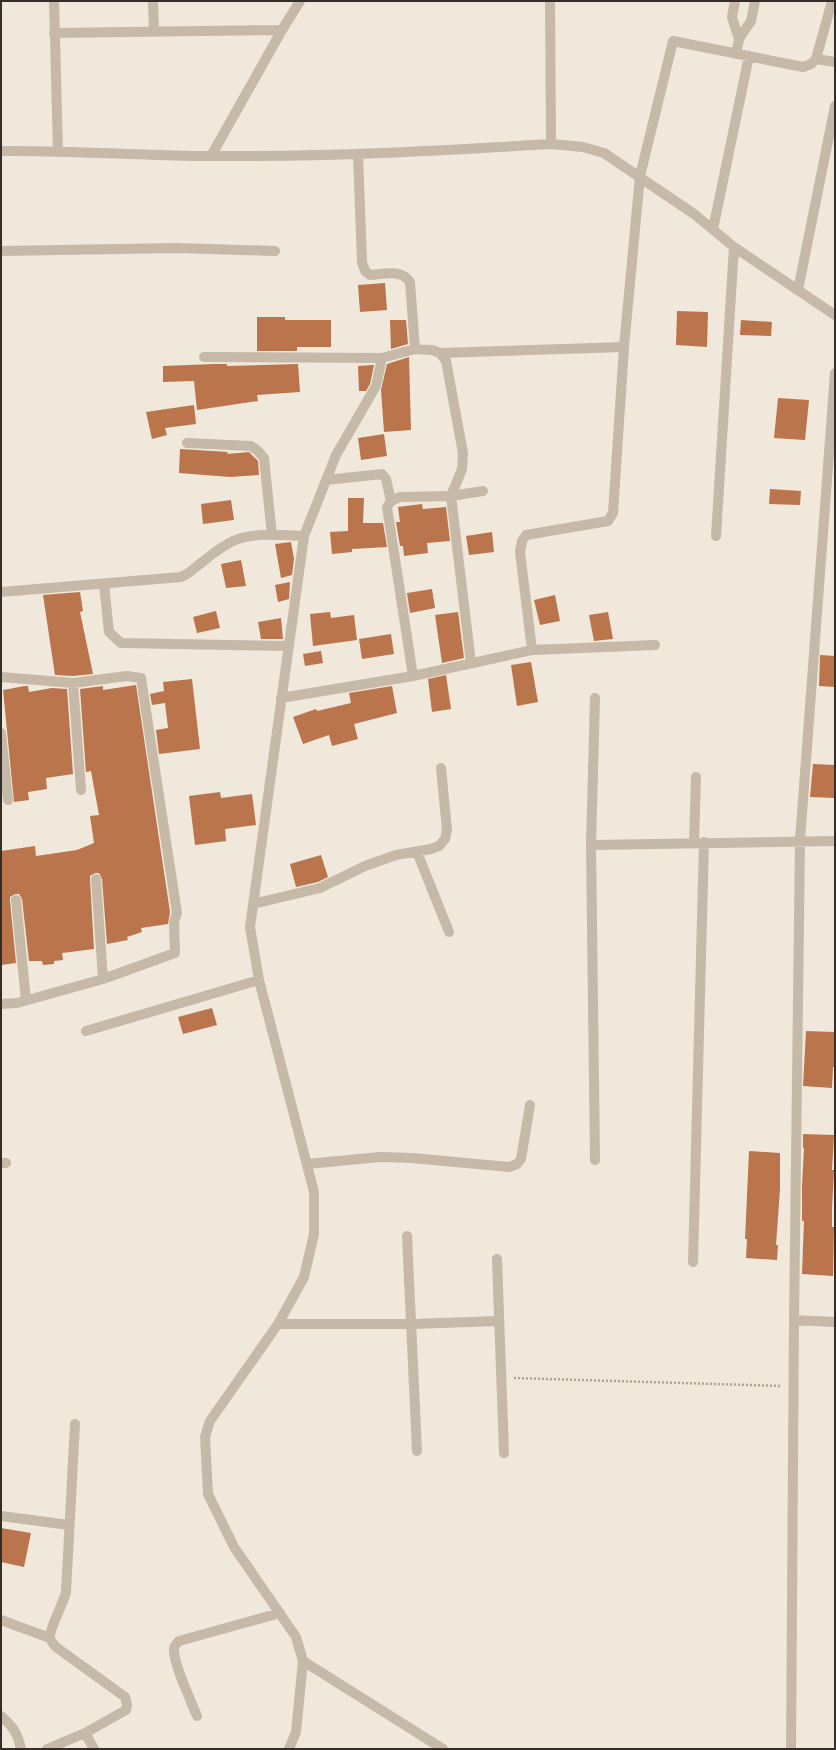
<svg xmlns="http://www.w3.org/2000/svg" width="836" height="1750" font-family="'Sofia Sans Condensed',sans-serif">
  <rect width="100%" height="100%" fill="#efe8db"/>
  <!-- building -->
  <path fill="#bb754d" d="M385,283L387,310L360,312L358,285Z
    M677,311L708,312L707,347L676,345Z
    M257,317H285V320H331V347H297V351H257Z
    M390,320H406L408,344L391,349Z
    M741,320L772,322L771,336L740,335Z
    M409,357L411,430L384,432L381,390L387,364Z
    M214,364H227V366L298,364L300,392L257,395L258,401L197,410L194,381L163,382V366Z
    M374,365L370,384L366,391H359L358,366Z
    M778,398L809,400L805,440L774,438Z
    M194,405L196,424L165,428L167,435L152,439L146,412Z
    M384,434L387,456L361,460L358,438Z
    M180,449L228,452L227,454L249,452L258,461L259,475L230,477L179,473Z
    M770,489L801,491L800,505L769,504Z
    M348,498H364L363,523H383L387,547L352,549V552L332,554L330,532L348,531Z
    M231,500L234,520L203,524L201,504Z
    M422,504L423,509L446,507L450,541L427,543L428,553L404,556L403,546H400L396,522H400L398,507Z
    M492,532L494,552L469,555L466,536Z
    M291,542L294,559L292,575L281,578L275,544Z
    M241,560L246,586L226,588L221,564Z
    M290,582L289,599L278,602L275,585Z
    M432,589L435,608L410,613L407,593Z
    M80,592L83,611L80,612L93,674L73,676L55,675L43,595Z
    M555,595L560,621L540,625L534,600Z
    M216,611L220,628L197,633L193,617Z
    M330,612L331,618L354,615L357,640L313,646L310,614Z
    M458,612L464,658L442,663L435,615Z
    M608,612L613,639L594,641L589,615Z
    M281,618L283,639H261L258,622Z
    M391,634L394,654L362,659L359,639Z
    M321,651L323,663L305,666L303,654Z
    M820,655L835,656V687L819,686Z
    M531,662L538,702L517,706L511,665Z
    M446,675L451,709L432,712L428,679Z
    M192,679L200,749L159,754L156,730L168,728L165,703L152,705L150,694L164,691L163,682Z
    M136,685L170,912L168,924L141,928L142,932L127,937L128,940L107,944L102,879L99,873H95L90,876V879L94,949L62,953L63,960L54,961V964L43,965L42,961H29L22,899L19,894H15L10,897V901L16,963L1,965V851L35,846L36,856L77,850L94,843L90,816L99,815L91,771L86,772L80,689L103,686V690Z
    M25,686H28L29,692L52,688L67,689L73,774L46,778L47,789L28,792L29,800L14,802L3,690Z
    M392,686L397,713L354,724L358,739L332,746L329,735L303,744L293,717L316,709L317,711L351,703L349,693Z
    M813,764L835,765V798L810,797Z
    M220,792L221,798L252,794L256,825L225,829L226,841L195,845L189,796Z
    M321,855L328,877L318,882L296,887L290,864Z
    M212,1008L217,1025L183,1034L178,1017Z
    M806,1031L835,1032V1067H833L832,1088L803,1086Z
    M803,1134L834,1135L832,1170H834L832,1208V1227H834L833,1276L802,1274L804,1221H802V1186L804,1148H803Z
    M749,1151L780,1153V1189L776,1245H778L777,1260L746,1258L747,1239H745Z
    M1,1528L31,1533L24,1567L1,1562Z"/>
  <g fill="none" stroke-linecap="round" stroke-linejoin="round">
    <!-- path -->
    <path stroke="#b2a492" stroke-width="2.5" stroke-dasharray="2 2" stroke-linecap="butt" d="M514,1378L782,1386"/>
    <!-- minor -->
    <path stroke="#c6b9a8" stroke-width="10" d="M54,1L58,151
      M153,1L154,32
      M550,1L551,144
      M735,1L732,17L739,39L736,54
      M54,33L282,30
      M739,39L751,21L755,1
      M816,59L835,62
      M1,151C72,150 142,156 213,156C326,157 438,151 551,144L583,147L604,153L694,214L734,247L835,315
      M358,155L362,262L365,271L370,275C384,274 401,269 410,282L415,349L432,350L440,353L624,347
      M211,156L282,30L300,1
      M713,229L749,56
      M1,251L178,248L275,251
      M798,290L835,106
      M204,357L382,358L415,349
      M835,373L800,840L794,1320L835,1322
      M187,443L251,446L258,451L264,458L272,535
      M326,480L382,474L386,479L391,501
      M716,536L734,247
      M104,584L109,632L121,643L288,646
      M1,592L181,577L187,574C202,563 216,549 233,541C252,532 284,535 304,536
      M532,650L520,552L522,541L526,535L608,521L613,513L624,347L640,176L673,41L803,67L811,64L816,59L832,1
      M471,663L451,496L483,491
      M413,676L387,507L391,501L400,497L451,496L462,469L463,453L446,361L440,353
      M1,677L73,683L127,676L141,678L177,913L174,922L175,953L103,979L17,1003L1,1004
      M73,683L81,790
      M281,698L413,676L532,650L655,645
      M1,733L8,800
      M694,843L696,777
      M591,845L835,841
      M417,852L449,932
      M96,879L103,979
      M16,900L26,1000
      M253,904L320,888L365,866L396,855L431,849L439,846L445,839L447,830L441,768
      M86,1031L259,980
      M595,1160L591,845L595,698
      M1,1163H6
      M307,1164L380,1157L412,1158L509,1167L517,1164L521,1159L530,1105
      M407,1236L417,1451
      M497,1259L504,1453
      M693,1262L704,842
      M278,1324H411L499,1321
      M1,1516L69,1525
      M1,1620L50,1638
      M303,1661L443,1749
      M1,1716C13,1726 18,1734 21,1749
      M197,1716C191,1701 173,1663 174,1649C174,1646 177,1643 179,1641L280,1613
      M85,1733L94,1749
      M47,1749L85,1733L126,1710L127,1705L125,1697L56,1647C53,1644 50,1641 50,1636C50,1628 63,1604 66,1592L75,1424
      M289,1749L296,1732L303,1661L296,1637L234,1547L208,1494L205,1437L210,1421L278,1324L304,1277L314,1234V1192L259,980L250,927L304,536L336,455L376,386L382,358
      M791,1749L794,1320"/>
  </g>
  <!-- border -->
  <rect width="836" height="1750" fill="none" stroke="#342d28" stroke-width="4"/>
</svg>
